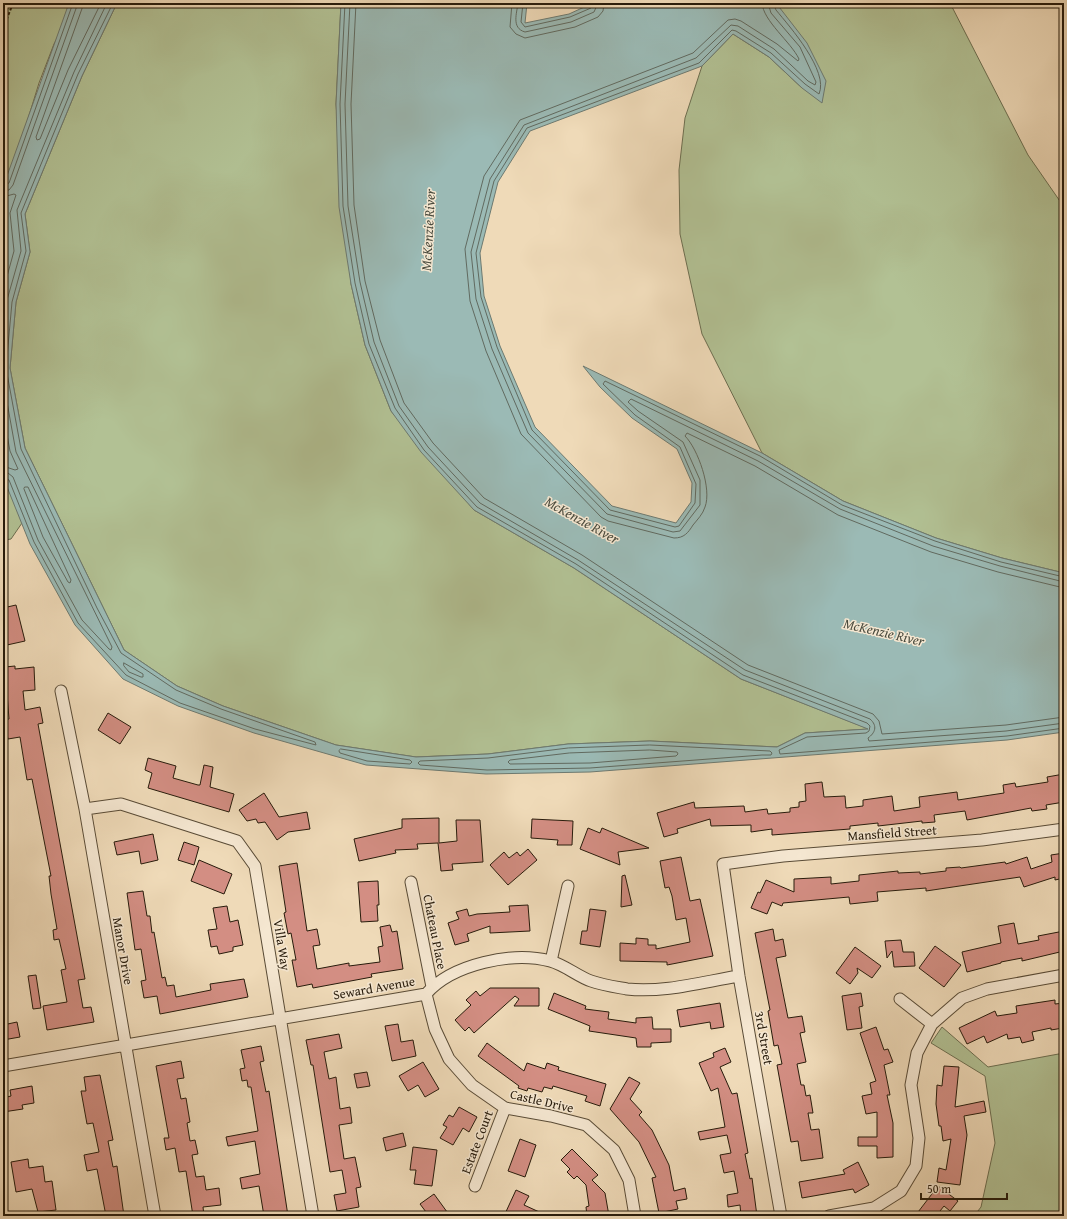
<svg xmlns="http://www.w3.org/2000/svg" width="1067" height="1219" font-family="'Gentium Book Plus',serif">
	<rect width="100%" height="100%" fill="#efdab8"/>
	<filter id="stains"><feTurbulence type="fractalNoise" baseFrequency=".005" numOctaves="4"/><feColorMatrix values="0 0 0 0 .2 0 0 0 0 .09 0 0 0 0 .02 0 0 0 .5 -.17"/></filter>
	<radialGradient id="worn" r=".72"><stop offset=".6" stop-color="#630" stop-opacity="0"/><stop offset="1" stop-color="#630" stop-opacity=".3"/></radialGradient>
	<path fill="#b2c194" stroke="#6c6e50" d="M3,3H76L54,44L39,83L3,200Z
		M117,3H341L336,104L351,284L365,345L391,411L474,510L574,568L741,679L869,729L805,733L777,747L650,741L568,744L488,754L416,757L336,745L223,706L177,686L124,650L25,448L10,368L16,302L30,252L25,214L82,76Z
		M776,3H950L1028,155L1064,207V573L1002,558L936,538L843,501L762,453L702,334L680,234L679,170L685,118L702,66L733,34L769,57L802,88L779,7Z
		M3,469L22,523L11,539L5,540L3,537Z
		M942,1027L988,1067L1064,1053V1216H974L981,1207L995,1143L985,1076L931,1043Z"/>
	<path fill="#9bbab5" stroke="#6d7a71" d="M69,3H117L82,76L25,214L30,252L16,302L10,368L25,448L124,650L177,686L223,706L336,745L416,757L488,754L568,744L650,741L777,747L805,733L868,729L741,679L574,568L474,510L421,452L391,411L365,345L351,284L339,207L336,104L341,3H527L525,23L569,14L593,3H776L807,43L826,81L822,103L802,88L769,57L733,34L702,66L530,131L498,182L480,253L484,296L500,346L535,427L612,506L676,523L691,502L692,483L677,449L632,418L600,387L583,366L762,453L843,501L936,538L1002,558L1064,573V732L1007,740L590,772L486,774L366,765L254,733L178,706L123,679L75,625L30,544L3,477V187Z"/>
	<g fill="none" stroke-linecap="round" stroke-linejoin="round">
		<path stroke="#616a60" stroke-width="1" d="M84,3L36,137L37,140L40,139L68,70L101,3
			M345,3L340,104L343,206L355,283L369,344L395,408L424,450L477,507L576,564L743,675L867,723L870,726L869,731L866,733L807,737L779,750L780,754L1007,736L1064,728
			M350,3L345,104L348,206L360,282L374,342L399,406L428,447L480,503L578,560L745,670L870,719C878,726 875,733 868,738L869,741L1006,731L1064,723
			M356,3L351,104L354,205L365,281L380,340L404,403L433,443L484,498L582,555L748,665L873,714L879,721L882,734L1006,725L1064,717
			M512,3L510,27L516,34L525,38L575,27L598,17L603,11L604,3
			M518,3C517,13 511,28 525,32L571,22L594,12L598,3
			M523,3L521,22L525,27L570,17L591,8L593,3
			M762,3C763,21 791,42 799,59L798,61L777,44L741,21L735,19L728,20L693,53L520,120L484,176L465,249L470,301L486,351L521,434L601,517L608,521L674,538C684,538 688,533 693,525C697,520 703,514 705,507C712,489 698,449 685,436L687,433L755,466L838,515L931,552L998,572L1064,588
			M768,3L771,13L800,47L816,82L815,85L808,81L774,49L738,26L731,25L696,58L524,125L490,179L471,252L476,299L492,349L528,433L607,514L673,532L680,531L700,505V480L683,442L638,411L628,402L631,399L758,461L840,509L933,546L1000,566L1064,582
			M773,3L776,10C790,27 829,71 819,94L805,84L771,53L736,31L732,30L699,63L527,128L494,181L476,253L481,297L497,347L532,430L610,510L675,527L679,526L695,503L696,484L680,447L635,415L603,384L605,381L760,456L842,505L935,541L1001,562L1064,577
			M3,186L9,183L73,3
			M3,191L9,190L13,185L78,3
			M3,197L14,194L16,195L10,213L14,251L3,291
			M3,344L7,300L21,251L17,210L74,72L107,3
			M3,380L16,452L112,647L111,650L109,649L82,620L38,540L13,477L8,473L3,472
			M3,413L10,451L18,469L15,470L3,466
			M3,477L9,480L34,542L78,623L126,675L180,703L255,729L316,745L315,742L221,709L176,690L121,653L97,608L21,449L6,368L12,302L26,251L21,213L78,74L113,3
			M25,487H28L71,580L70,583L68,582L43,537L24,489Z
			M124,663L143,674V677H141L129,672L124,666Z
			M650,745L770,751L772,753L771,755H762L590,768L487,770L420,765L418,763L420,761L488,758L568,748Z
			M341,749L410,760L412,762L410,764L367,761L340,753L339,751Z
			M650,750L677,752L678,754L676,756L590,763L510,764L508,762L510,760L569,753Z"/>
	</g>
	<path fill="#d38e83" stroke="#271b0b" d="M16,605L25,641L7,645L3,627V608Z
		M15,666V669L34,667L35,690L23,691L25,710L40,707L43,723L38,724L85,979L78,980L83,1008L91,1007L94,1022L47,1030L43,1006L67,1002L61,970L66,969L59,939L54,940L53,930L57,929L51,894L49,876H51L32,779L27,780L20,737L8,739L4,720L9,719L5,667Z
		M108,713L131,727L120,744L98,730Z
		M148,758L176,766L173,778L198,785H200L204,765L213,767L210,787L234,794L229,812L148,788L152,773L145,770Z
		M1064,774V802L1046,805L1047,809L1032,811L1031,808L967,820L965,811L934,815L935,822L922,823V821L878,826V823L850,826V829L772,835V829L751,832V825L711,826L710,819L677,829L678,833L664,837L657,813L694,802L695,808L744,806L745,812L767,809L768,814L790,812V808L799,807V802L806,801L805,784L822,782L824,797L845,796L846,808L863,806V800L892,796L894,811L920,807L919,797L957,792L958,800L1004,793L1003,785L1015,783L1016,787L1048,782L1047,777Z
		M264,793L279,817L307,812L310,829L288,832L277,840L265,822L258,823L256,819L247,821L239,810Z
		M439,818V843L457,841L456,820H480L483,862L452,864L453,870L441,871L438,843L417,844L418,849L395,850L396,853L359,861L354,839L402,828V819Z
		M532,819L573,821L572,845H557L558,840L531,838Z
		M588,828L600,833L602,828L649,848L618,852L620,865L580,849Z
		M153,834L158,860L141,864L139,851L117,855L114,842Z
		M184,842L199,847L194,865L178,860Z
		M528,849L537,860L508,885L490,865L504,852L509,858L517,852L520,856Z
		M1064,853V878L1055,880V877L1024,887L1020,877L926,891V888L877,892L878,901L850,904L849,897L783,903L782,906L772,902L767,914L751,908L758,892L760,893L766,880L794,892V879L831,877V884L859,881V875L898,871V873L920,872V874L946,871V868L960,867L961,868L1005,862L1006,864L1027,857L1031,869L1052,862L1051,855Z
		M681,857L690,901L700,899L713,956L667,965V962L620,961V943L636,944V938L648,939V945H656V949L690,942L686,918L676,920L672,896L669,887L665,888L660,861Z
		M199,860L232,874L224,894L191,881Z
		M297,863L307,931L317,929L320,945L313,946L317,969L349,963V966L380,962L378,947L383,946L380,927L390,925L392,932L397,931L403,969L371,974L372,977L313,988L312,984L297,987L292,960H296L291,933L288,934L284,913L286,912L279,866Z
		M625,875L632,905L621,907L622,876Z
		M378,881L379,905H377L378,921L361,922L358,882Z
		M143,891L147,916H150L152,933L154,932L162,978L165,977L167,986L174,985L176,997L211,990L210,984L244,979L248,997L160,1014L157,996L144,998L141,981L146,980L141,949L135,950L127,893Z
		M528,905L530,931L490,933V926L467,934L469,941L455,945L448,923L459,919L456,912L467,909L469,916L477,914L510,912L509,906Z
		M227,906L230,922L238,920L243,945L233,947V951L219,954L217,946L211,947L208,930L217,929L213,908Z
		M590,909L606,911L600,947L580,944L582,931H587Z
		M1014,923L1018,944L1039,940L1038,936L1064,931V951L1022,961V958L1001,962V963L967,972L962,952L1001,943L998,926Z
		M773,929L775,941L783,939L786,956L776,958L788,1018L802,1016L805,1032L800,1033L806,1062L797,1064L801,1085H804L806,1096L810,1095L813,1113H808L811,1130L819,1129L823,1158L801,1161L798,1141L791,1142L777,1065L782,1064L778,1045L774,1046L768,1011L770,1010L755,933Z
		M901,940L903,952H914L915,966L894,967L892,951L887,958L885,941Z
		M935,946L961,965L944,987L919,968Z
		M855,947L881,966L872,978L857,968L858,973L850,984L836,973Z
		M36,975L41,1008L33,1009L28,976Z
		M490,988H539V1006H514L519,999L515,996L474,1033L469,1027L465,1031L455,1020L471,1005L466,1000L476,991L480,996Z
		M554,993L586,1006L585,1009L609,1012L608,1019L636,1023V1018L652,1017L653,1029H671V1042L651,1043V1047H637L636,1038L589,1031L590,1026L548,1009Z
		M861,993L863,1006L859,1007L862,1028L847,1030L842,996Z
		M1055,1000V1004L1064,1003V1021L1062,1022L1063,1028L1051,1030V1028L1032,1032L1034,1040L1022,1043L1020,1037L1008,1039L1007,1034L987,1043L984,1036L967,1044L959,1028L995,1011L997,1016L1017,1013L1016,1006Z
		M720,1003L724,1027L711,1029L710,1022L680,1027L677,1010Z
		M17,1022L20,1037L3,1040V1025Z
		M398,1024L401,1042L413,1040L416,1056L392,1061L385,1026Z
		M876,1027L884,1050L888,1049L893,1062L884,1065L890,1095H887L893,1123V1157L877,1158V1146H858V1137H877V1112L866,1114L862,1096L872,1094L870,1083L876,1081L860,1033Z
		M339,1034L342,1048L324,1052L329,1079L336,1077L340,1109L350,1107L352,1123L339,1125L344,1159L355,1157L361,1187L356,1188L359,1207L337,1211L334,1195L346,1193L342,1170L330,1172L313,1065H311L306,1040Z
		M487,1043L524,1071L527,1063L545,1069L547,1063L559,1067L558,1070L606,1084L600,1106L585,1101L587,1096L553,1086L552,1089L544,1087L542,1092L528,1088L527,1091L518,1088L519,1086L478,1056Z
		M261,1046L264,1061L260,1062L266,1092L269,1091L288,1216H264L259,1186L242,1189L240,1178L260,1174L255,1141L228,1146L226,1137L258,1131L251,1087H248L247,1080L242,1081L240,1069L245,1068L241,1050Z
		M725,1048L731,1062L720,1067L732,1094L737,1093L748,1153L745,1154L750,1179L752,1178L757,1216H741L740,1205L728,1207L727,1195L738,1193L734,1171L724,1173L720,1155L731,1153L727,1135L700,1140L698,1132L725,1127L718,1088L711,1091L699,1063L714,1057L713,1053Z
		M181,1061L184,1078L177,1079L181,1099L186,1098L190,1122L187,1123L190,1141L195,1140L198,1154L192,1155L196,1177L204,1176L206,1190L219,1188L221,1205L203,1207L204,1216H193L186,1171L179,1172L175,1148L166,1150L164,1138H169L156,1066Z
		M423,1062L439,1089L425,1097L418,1085L408,1091L399,1076Z
		M944,1066L959,1067L955,1107L984,1101L986,1112L964,1116L967,1135L960,1185L937,1182L939,1168L946,1170L951,1139L943,1141L941,1126H939L936,1104L937,1085L942,1086Z
		M367,1072L370,1086L357,1088L354,1074Z
		M100,1075L113,1140L108,1141L113,1167L117,1166L124,1216H106L97,1169L87,1171L84,1155L99,1152L93,1123L87,1124L81,1091H86L84,1077Z
		M629,1077L640,1083L630,1099L642,1112L639,1115L652,1130L669,1165L674,1191L685,1188L687,1199L676,1201L678,1209L659,1213L652,1178L656,1177L639,1142L610,1109Z
		M32,1086L34,1103L22,1105L23,1109L3,1112V1098L11,1096L10,1090Z
		M459,1107L477,1117L469,1132L463,1128L453,1145L440,1138L447,1127L443,1125L449,1115L453,1117Z
		M403,1133L406,1146L386,1151L383,1138Z
		M520,1139L536,1145L525,1177L508,1171Z
		M413,1147L437,1150L432,1186L414,1184L416,1170H410Z
		M572,1149L598,1175L592,1180L605,1193L609,1216H587L586,1207L589,1206L586,1185L577,1176L574,1179L567,1172L570,1169L561,1160Z
		M28,1159L29,1168L43,1166L45,1182L52,1181L56,1210L38,1212L32,1189L16,1192L11,1162Z
		M858,1162L869,1185L855,1193L853,1189L802,1198L799,1182L845,1174L843,1170Z
		M938,1186L958,1201L950,1211L944,1206L936,1216H915Z
		M516,1190L529,1196L524,1205L548,1216H504Z
		M434,1194L450,1216H429L420,1204Z"/>
	<g fill="none" stroke-linecap="round" stroke-linejoin="round">
		<g stroke="#594b36" stroke-width="8">
			<path id="lane" d="M874,1208L876,1216"/>
		</g>
		<g stroke="#594b36" stroke-width="13">
			<path id="street" d="M61,691L85,809L155,1216
				M85,809L121,804L237,841L255,866L313,1216
				M411,882L432,987
				M551,961L568,886
				M426,994L435,1029L449,1059L472,1085L505,1108L551,1116L586,1125L614,1150L629,1180L635,1216
				M900,999L932,1024
				M3,1066L426,994C452,964 513,951 550,961C565,965 577,976 591,981C602,985 616,987 627,989C664,993 702,982 739,976
				M475,1186L505,1108
				M781,1216L739,976L723,864L783,856L982,840L1064,829
				M829,1216L874,1208L901,1191L916,1166L919,1138L911,1085L917,1053L932,1024L962,998L987,989L1064,975"/>
		</g>
		<path stroke="#271b0b" stroke-width="2" stroke-dasharray="3 2" stroke-linecap="butt" d="M3,29L13,3"/>
		<use href="#lane" stroke="#f5e7d1" stroke-width="5.5"/>
		<use href="#street" stroke="#f5e7d1" stroke-width="11"/>
	</g>
	<g text-anchor="middle" dominant-baseline="central" stroke-width="3" stroke-linejoin="round" paint-order="stroke">
		<g font-size="13" fill="#271b0b" stroke="#f5e7d1">
			<text transform="translate(892 833) rotate(-4)">Mansfield Street</text>
			<text transform="translate(435 932) rotate(79)">Chateau Place</text>
			<text transform="translate(282 945) rotate(81)">Villa Way</text>
			<text transform="translate(123 951) rotate(80)">Manor Drive</text>
			<text transform="translate(374 988) rotate(-10)">Seward Avenue</text>
			<text transform="translate(764 1038) rotate(80)">3rd Street</text>
			<text transform="translate(542 1101) rotate(13)">Castle Drive</text>
			<text transform="translate(477 1142) rotate(-69)">Estate Court</text>
		</g>
		<g font-size="14" font-style="italic" fill="#4a4b3e" stroke="#f5e7d1">
			<text transform="translate(428 230) rotate(-87)">McKenzie River</text>
			<text transform="translate(582 520) rotate(29)">McKenzie River</text>
			<text transform="translate(884 632) rotate(13)">McKenzie River</text>
		</g>
	</g>
	<rect width="1067" height="1219" fill="none" stroke="#efdab8" stroke-width="16"/>
	<rect x="4" y="4" width="1059" height="1211" fill="none" stroke="#271b0b" stroke-width="2"/>
	<rect x="8" y="8" width="1051" height="1203" fill="none" stroke="#271b0b"/>
	<path d="M921 1193v6h86v-6" fill="none" stroke="#271b0b" stroke-width="2"/>
	<text x="927" y="1193" font-size="12" fill="#271b0b" stroke="#f5e7d1" stroke-width="3" paint-order="stroke">50 m</text>
	<rect width="100%" height="100%" filter="url(#stains)"/>
	<rect width="100%" height="100%" fill="url(#worn)"/>
</svg>
